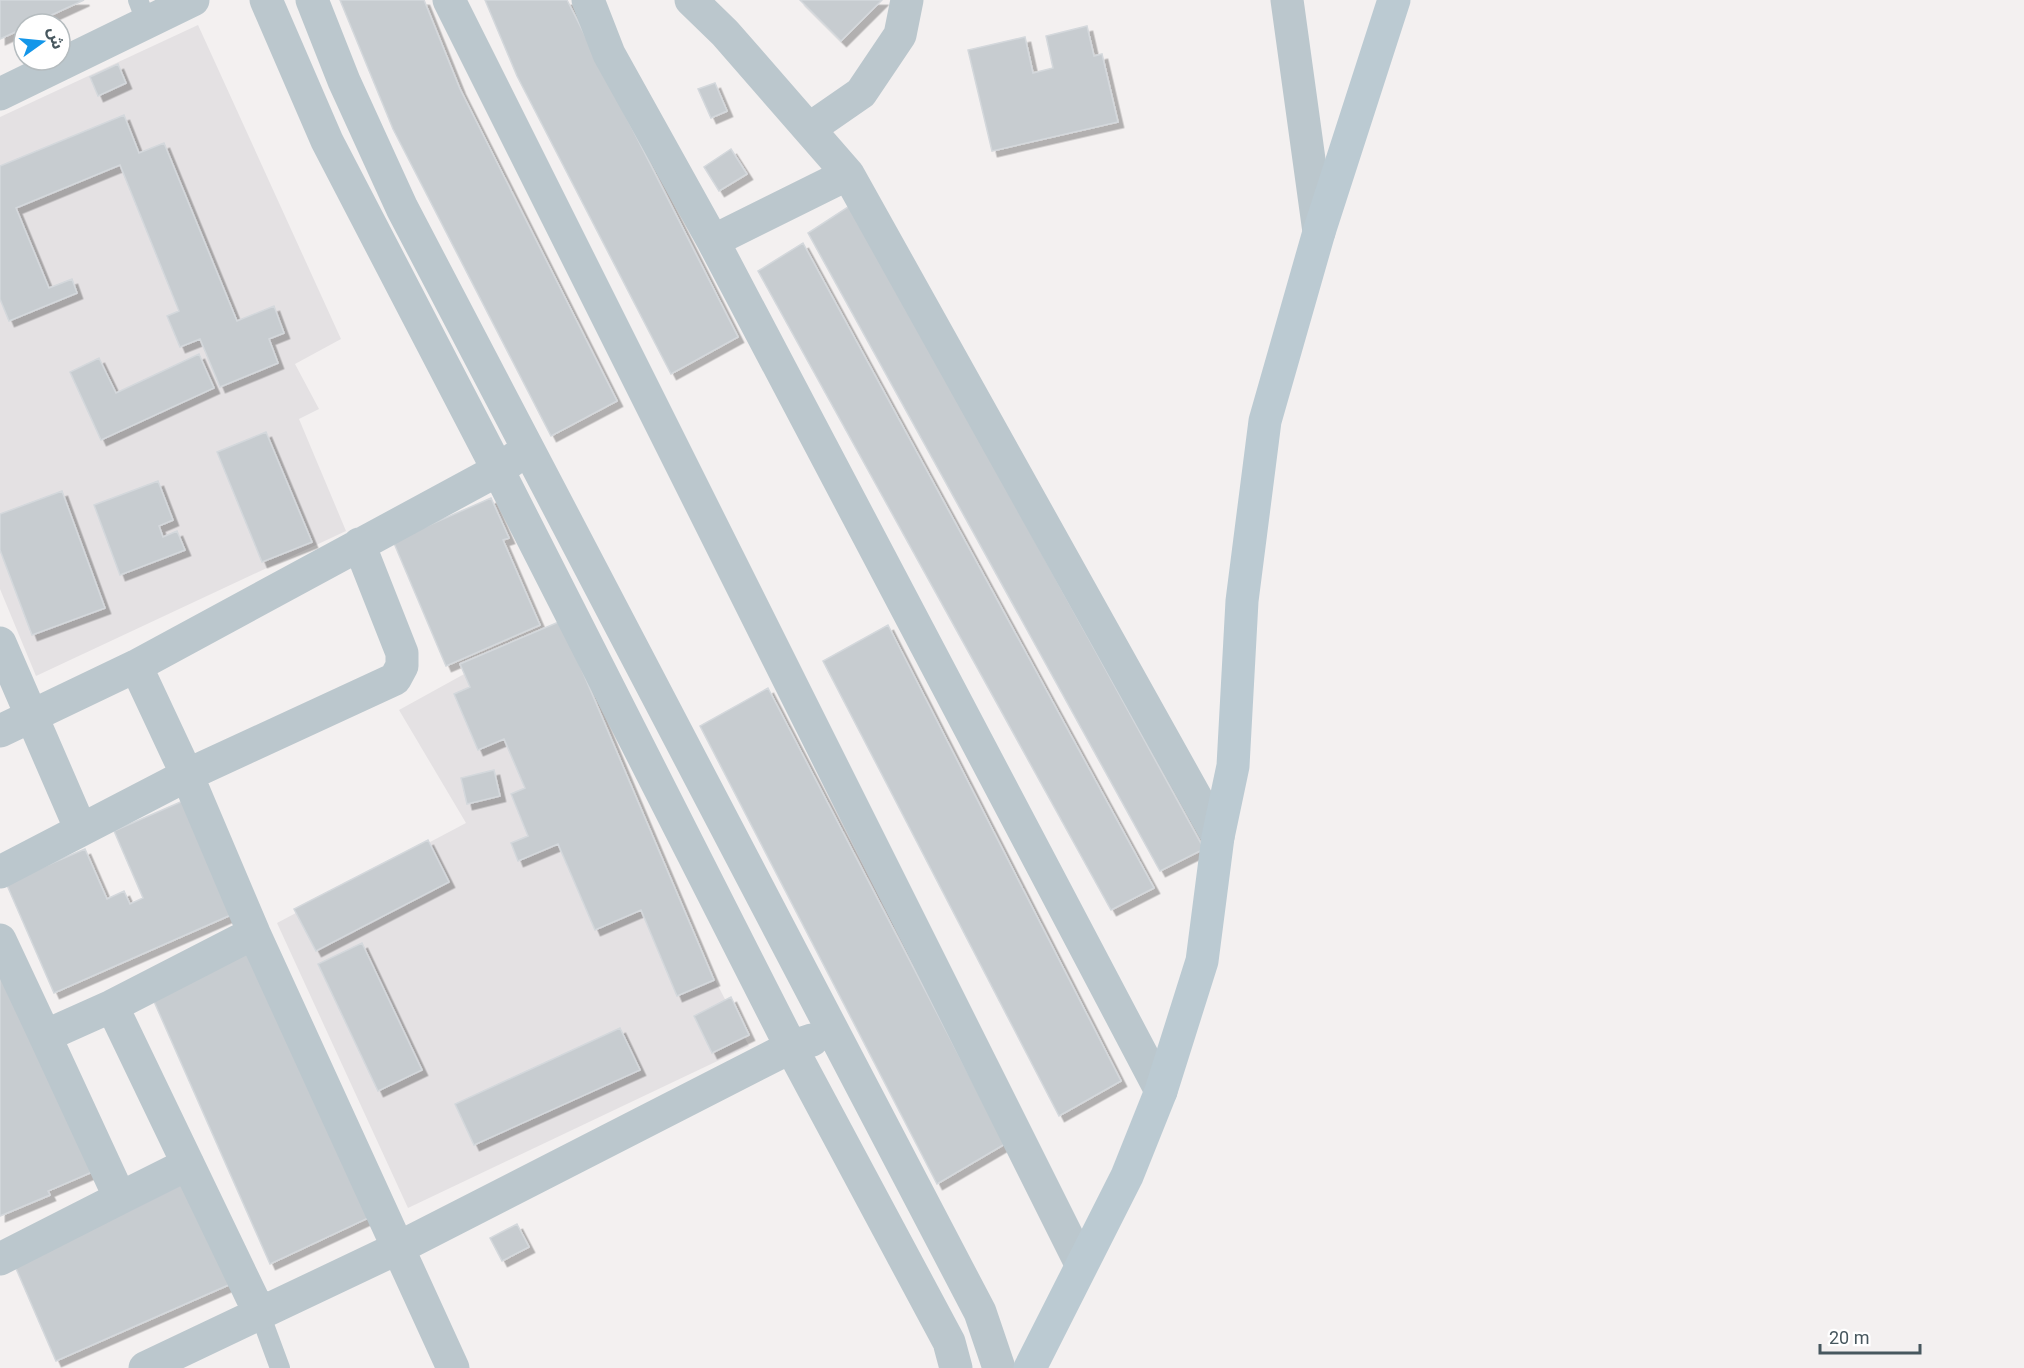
<svg xmlns="http://www.w3.org/2000/svg" width="2024" height="1368" font-family="Roboto,'Noto Sans Arabic',sans-serif">
	<defs>
		<filter id="shadow"><feDropShadow dx="5.5" dy="5.5" stdDeviation="0" flood-color="#0004"/></filter>
	</defs>
	<rect width="100%" height="100%" fill="#f3f0f0"/>
	<path fill="#e4e1e3" d="M198,25L341,339L295,364L319,409L299,419L346,531L36,676L0,589V117Z
		M535,635L541,641L749,1046L408,1208L277,923L466,823L399,710Z"/>
	<path fill="#c7ccd0" stroke="#d4d8dc" stroke-width="1.5" filter="url(#shadow)" d="M0,0H84L32,24H24V28L0,39Z
		M340,0H424L460,89L617,401L551,436L393,129Z
		M485,0H567L738,337L671,374L517,76Z
		M800,0H882L841,41Z
		M1087,26L1094,56L1102,54L1118,122L992,151L968,50L1025,37L1033,73L1053,68L1046,36Z
		M118,64L126,83L98,96L90,77Z
		M715,83L727,111L711,118L698,89Z
		M124,115L139,153L164,143L237,321L274,306L284,333L269,339L278,363L220,387L200,339L180,347L167,316L179,311L120,165L16,208L49,288L72,279L77,293L9,321L0,299V166Z
		M731,149L747,174L719,191L704,167Z
		M851,205L1204,849L1160,871L808,233Z
		M803,243L1154,888L1111,910L758,271Z
		M199,354L214,388L101,440L70,372L99,358L116,393Z
		M266,432L312,542L262,562L217,452Z
		M158,481L173,520L159,526L163,537L177,531L185,550L120,575L94,505Z
		M62,491L105,608L32,635L0,550V514Z
		M491,498L509,538L503,540L540,625L446,666L393,541Z
		M561,621L714,980L677,996L641,910L595,930L558,844L518,861L511,843L528,836L511,794L525,788L504,739L478,750L454,694L470,687L460,664Z
		M888,625L1121,1081L1059,1116L823,661Z
		M768,688L1005,1144L937,1184L700,726Z
		M494,770L500,796L467,804L461,778Z
		M192,797L242,910L54,993L6,883L85,849L107,899L124,891L130,904L143,898L114,831Z
		M428,840L449,882L316,951L294,909Z
		M0,934L99,1169L48,1191L50,1195L0,1216Z
		M259,939L381,1212L270,1264L148,988Z
		M362,943L422,1070L378,1091L318,964Z
		M731,997L749,1035L712,1053L694,1016Z
		M620,1028L640,1070L474,1145L455,1104Z
		M194,1169L242,1279L56,1361L8,1250Z
		M517,1224L529,1247L502,1261L490,1238Z"/>
	<g fill="none" stroke-linecap="round" stroke-linejoin="round">
		<path stroke="#bbc7cd" stroke-width="20" d="M138,0L147,23
			M260,1314L280,1368"/>
		<path stroke="#bbc7cd" stroke-width="33" d="M266,0L327,141L498,470L791,1047L949,1342L956,1368
			M312,0L344,81L402,208L980,1312L999,1368
			M449,0L1081,1264
			M588,0L609,54L713,241L1161,1091
			M691,0L725,33L848,174
			M1287,0L1319,232
			M0,94L193,0
			M809,129L861,93L900,35L907,0
			M713,241L848,174L1218,837
			M0,643L81,830
			M136,666L187,775L254,933L453,1368
			M0,731L136,666L498,470L515,458
			M0,872L187,775L395,679L402,666V653L359,544
			M254,933L112,1006L260,1314
			M0,940L45,1036
			M120,1198L188,1164
			M0,1259L120,1198L45,1036L112,1006
			M145,1368L398,1248L791,1047L812,1040"/>
		<path stroke="#bbcad2" stroke-width="33" d="M1030,1368L1127,1176L1161,1091L1202,961L1218,837L1233,766L1242,601L1265,421L1319,232L1394,0"/>
	</g>
	<g transform="translate(42 42) rotate(75)"><circle r="28" fill="#ffffff" stroke="#b5bcbf" stroke-width="1.5"/>
	<path d="M0-4.5L10 22L0 15L-10 22Z" fill="#1396e9"/>
	<text y="-9" font-size="16" font-weight="bold" text-anchor="middle" fill="#47575e">ش</text>
	</g>
	<path d="M1820 1344v9h100v-9" fill="none" stroke="#47575e" stroke-width="3"/>
	<text x="1829" y="1344" font-size="18" fill="#47575e" stroke="#ffffff" stroke-width="4.5" paint-order="stroke">20 m</text>
</svg>
